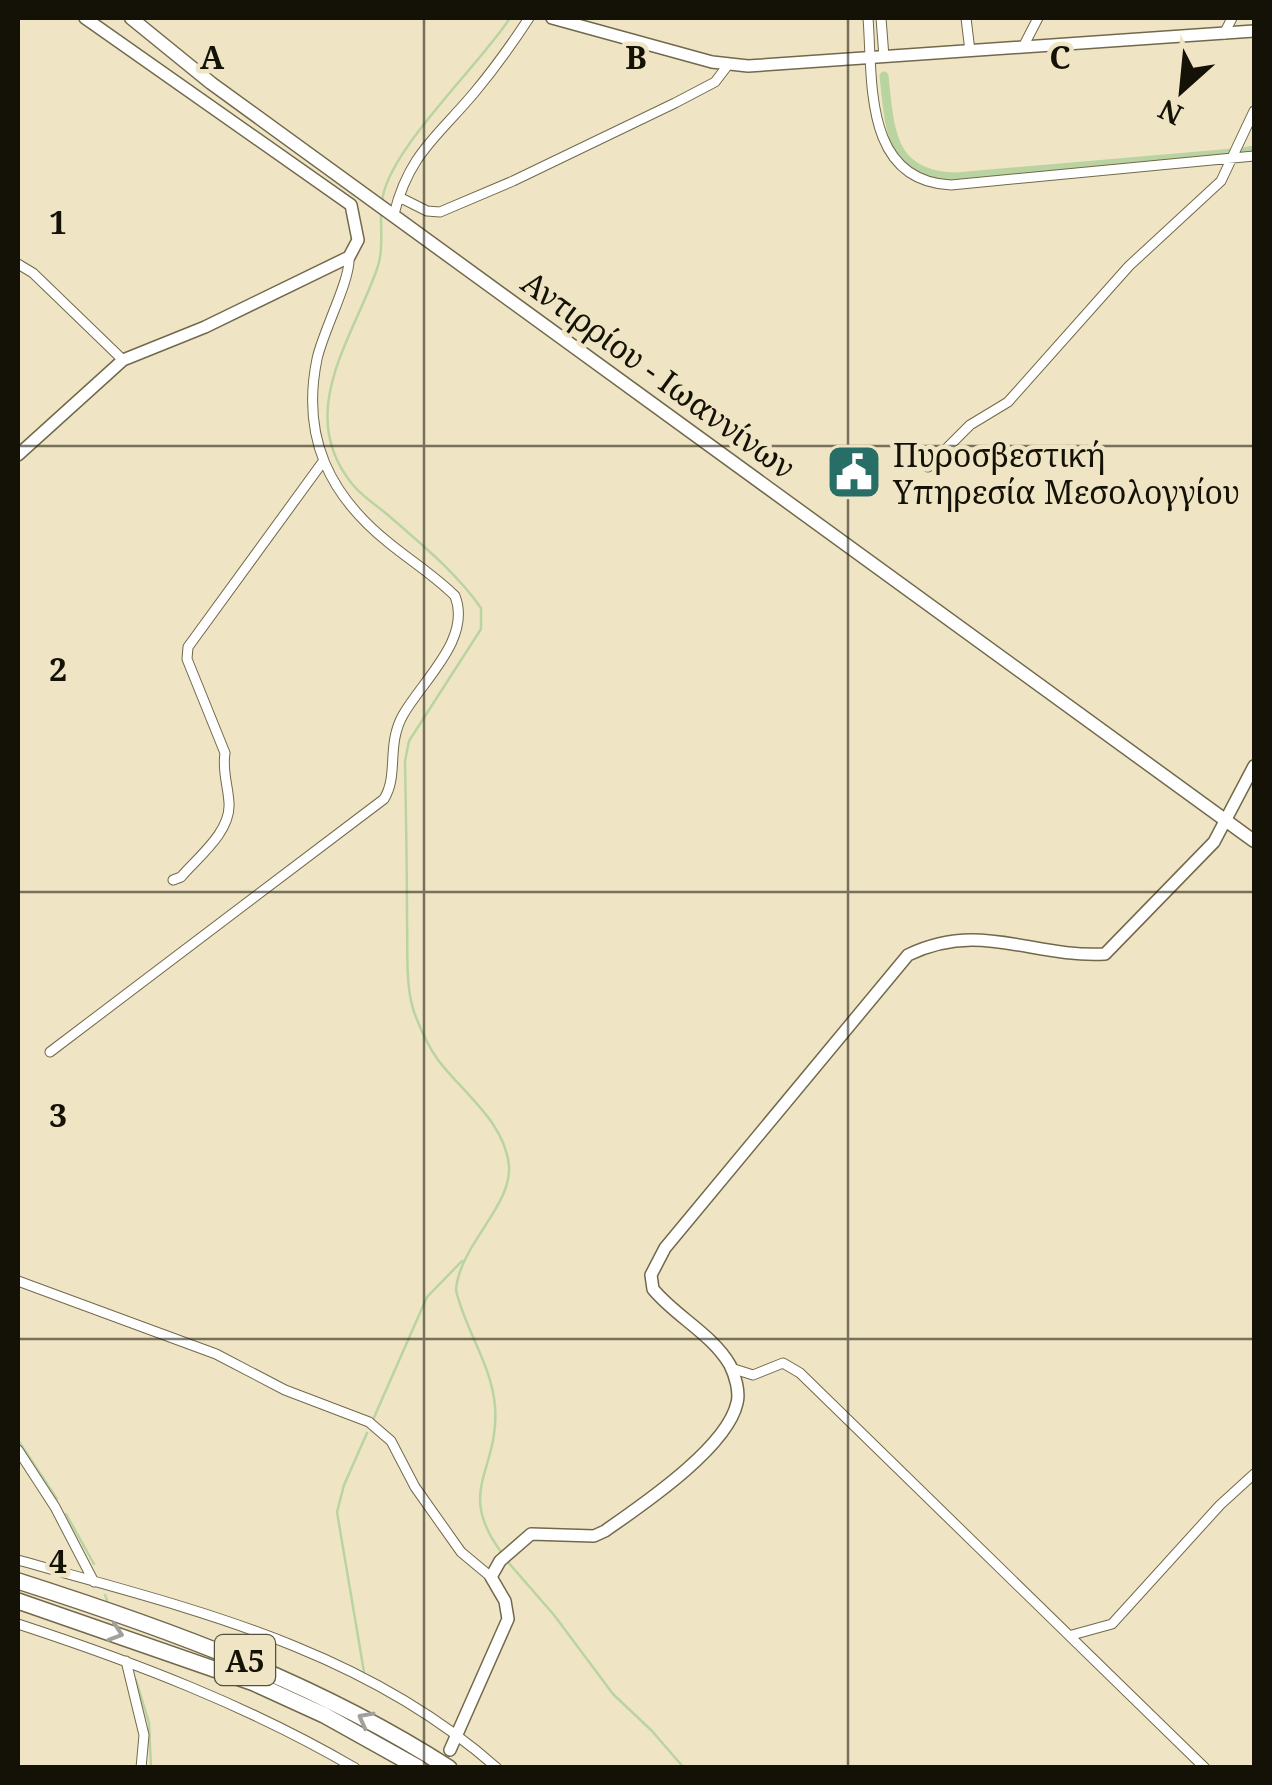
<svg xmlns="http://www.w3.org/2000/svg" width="1272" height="1785" font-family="'Noto Serif',serif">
	<rect width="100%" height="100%" fill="#efe5c4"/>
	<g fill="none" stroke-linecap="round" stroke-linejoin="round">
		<path stroke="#bad4a1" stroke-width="2.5" d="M382,203C384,154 480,65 510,18
			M381,216C381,233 383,253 377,269C352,340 294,414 353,485C363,497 376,505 388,515C421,544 456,572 481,608V629L409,741L405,761C406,815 407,868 407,921C408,951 405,984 414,1012C420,1028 428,1046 438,1060C463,1093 505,1122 509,1166C512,1206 459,1246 456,1290C465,1330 491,1363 495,1406C500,1471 455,1489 501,1552
			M372,1422L427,1297L462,1261
			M18,1440L57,1499
			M66,1514L94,1564
			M508,1562L554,1615L613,1694L652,1731L684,1768
			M105,1595L107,1600
			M364,1672L337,1512L344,1485L367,1433
			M136,1680L149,1723L151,1768"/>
		<path stroke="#bad4a1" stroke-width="9" d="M884,76C890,129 889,176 956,177L1233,153
			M1243,152L1254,150"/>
		<g stroke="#72694c" stroke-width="11">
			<path id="street" d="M868,18C873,81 863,181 951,185L1254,156
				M881,18L884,57
				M966,18L970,51
				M1224,34L1232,18
				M1023,47L1038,18
				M399,197L427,211L440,212L513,181L675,103L715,82L728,65
				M394,214C409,154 437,137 474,93C494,69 512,44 529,18
				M18,264L33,273L123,360
				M928,467L970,425L1008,402L1129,266L1221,181L1254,111
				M173,880L181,877C198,857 231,832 229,803C228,785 222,771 225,753L187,659L188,647L322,463
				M50,1052L384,799C399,775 386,745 403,715C422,681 472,639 455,596C435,576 411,561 389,543C329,495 301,437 317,359C323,331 351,279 349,257
				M18,1281L216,1354L285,1390L369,1422L391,1441L415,1487L461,1552L491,1577
				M731,1368L753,1375L783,1363L800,1373L1205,1768
				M18,1450L55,1507L94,1582
				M18,1560C188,1608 361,1647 497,1768
				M18,1624C134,1662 249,1706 355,1768
				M1072,1635L1112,1624L1220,1505L1254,1474
				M126,1661L144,1735L141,1768"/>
		</g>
		<g stroke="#72694c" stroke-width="14">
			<path id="secondary" d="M552,18L712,62L748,66L1254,31
				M18,455L123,360L205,327L349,257L358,240L351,205L85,18
				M450,1750L508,1619L505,1601L491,1577L500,1561L531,1534L594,1536L605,1531C642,1505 727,1448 737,1403C740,1392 735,1375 730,1365C712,1334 675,1316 653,1289L651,1275L665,1248L908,955C981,920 1032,958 1105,954L1214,842L1254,766"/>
		</g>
		<g stroke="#72694c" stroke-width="15">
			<path id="primary" d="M131,18L211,83L1254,841"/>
		</g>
		<g stroke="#72694c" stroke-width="18">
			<path id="highway" d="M18,1581C168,1629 315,1682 449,1768
				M18,1601L254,1683L324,1715L419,1768"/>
		</g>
		<use href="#street" stroke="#fff" stroke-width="9"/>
		<use href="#secondary" stroke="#fff" stroke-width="11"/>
		<use href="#primary" stroke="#fff" stroke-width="12"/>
		<use href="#highway" stroke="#fff" stroke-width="15"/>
	</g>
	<defs><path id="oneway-chevron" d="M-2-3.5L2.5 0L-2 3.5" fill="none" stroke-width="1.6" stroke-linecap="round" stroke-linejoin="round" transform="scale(2.5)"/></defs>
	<g stroke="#a1a09b">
		<use href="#oneway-chevron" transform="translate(116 1633) rotate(18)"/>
		<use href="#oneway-chevron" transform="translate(365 1719) rotate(-152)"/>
	</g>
	<path fill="none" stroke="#141106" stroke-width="2.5" stroke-opacity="0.55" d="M424,18V1768M848,18V1768M18,446H1254M18,892H1254M18,1339H1254"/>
	<defs>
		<g id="civic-square" transform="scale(2.875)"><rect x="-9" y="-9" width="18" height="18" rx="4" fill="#266e66" stroke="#efe5c4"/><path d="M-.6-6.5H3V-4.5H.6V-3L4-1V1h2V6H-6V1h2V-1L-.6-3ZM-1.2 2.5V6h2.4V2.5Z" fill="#fff"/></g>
	</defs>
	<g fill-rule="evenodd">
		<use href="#civic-square" x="854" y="472"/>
	</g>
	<g text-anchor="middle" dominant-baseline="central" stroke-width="9" stroke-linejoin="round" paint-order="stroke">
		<rect fill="#efe5c4" stroke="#56513f" stroke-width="2.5" x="215" y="1635" width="60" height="50" rx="8"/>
		<g font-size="30" font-weight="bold" fill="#141106">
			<text x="245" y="1660">Α5</text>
		</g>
		<g font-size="32" fill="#141106" stroke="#efe5c4">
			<text transform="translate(659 374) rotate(36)">Αντιρρίου - Ιωαννίνων</text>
		</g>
		<g font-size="32" fill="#141106" stroke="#efe5c4" text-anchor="start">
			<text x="893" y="454">Πυροσβεστική<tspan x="893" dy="37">Υπηρεσία Μεσολογγίου</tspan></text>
		</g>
	</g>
	<g font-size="32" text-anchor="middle" font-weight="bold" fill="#141106" stroke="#efe5c4" stroke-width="9" stroke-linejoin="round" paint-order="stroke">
		<text x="212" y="69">A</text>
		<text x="636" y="69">B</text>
		<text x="1060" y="69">C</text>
		<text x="58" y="234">1</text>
		<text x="58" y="681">2</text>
		<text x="58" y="1127">3</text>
		<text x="58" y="1573">4</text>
	</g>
	<rect width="1272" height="1785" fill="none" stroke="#141106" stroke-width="40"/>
	<g transform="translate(1182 90) rotate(207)" stroke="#efe5c4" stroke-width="8" paint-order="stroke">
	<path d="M0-8L18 38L0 25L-18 38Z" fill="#141106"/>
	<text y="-15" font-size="28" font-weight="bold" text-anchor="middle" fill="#141106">N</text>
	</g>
</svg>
